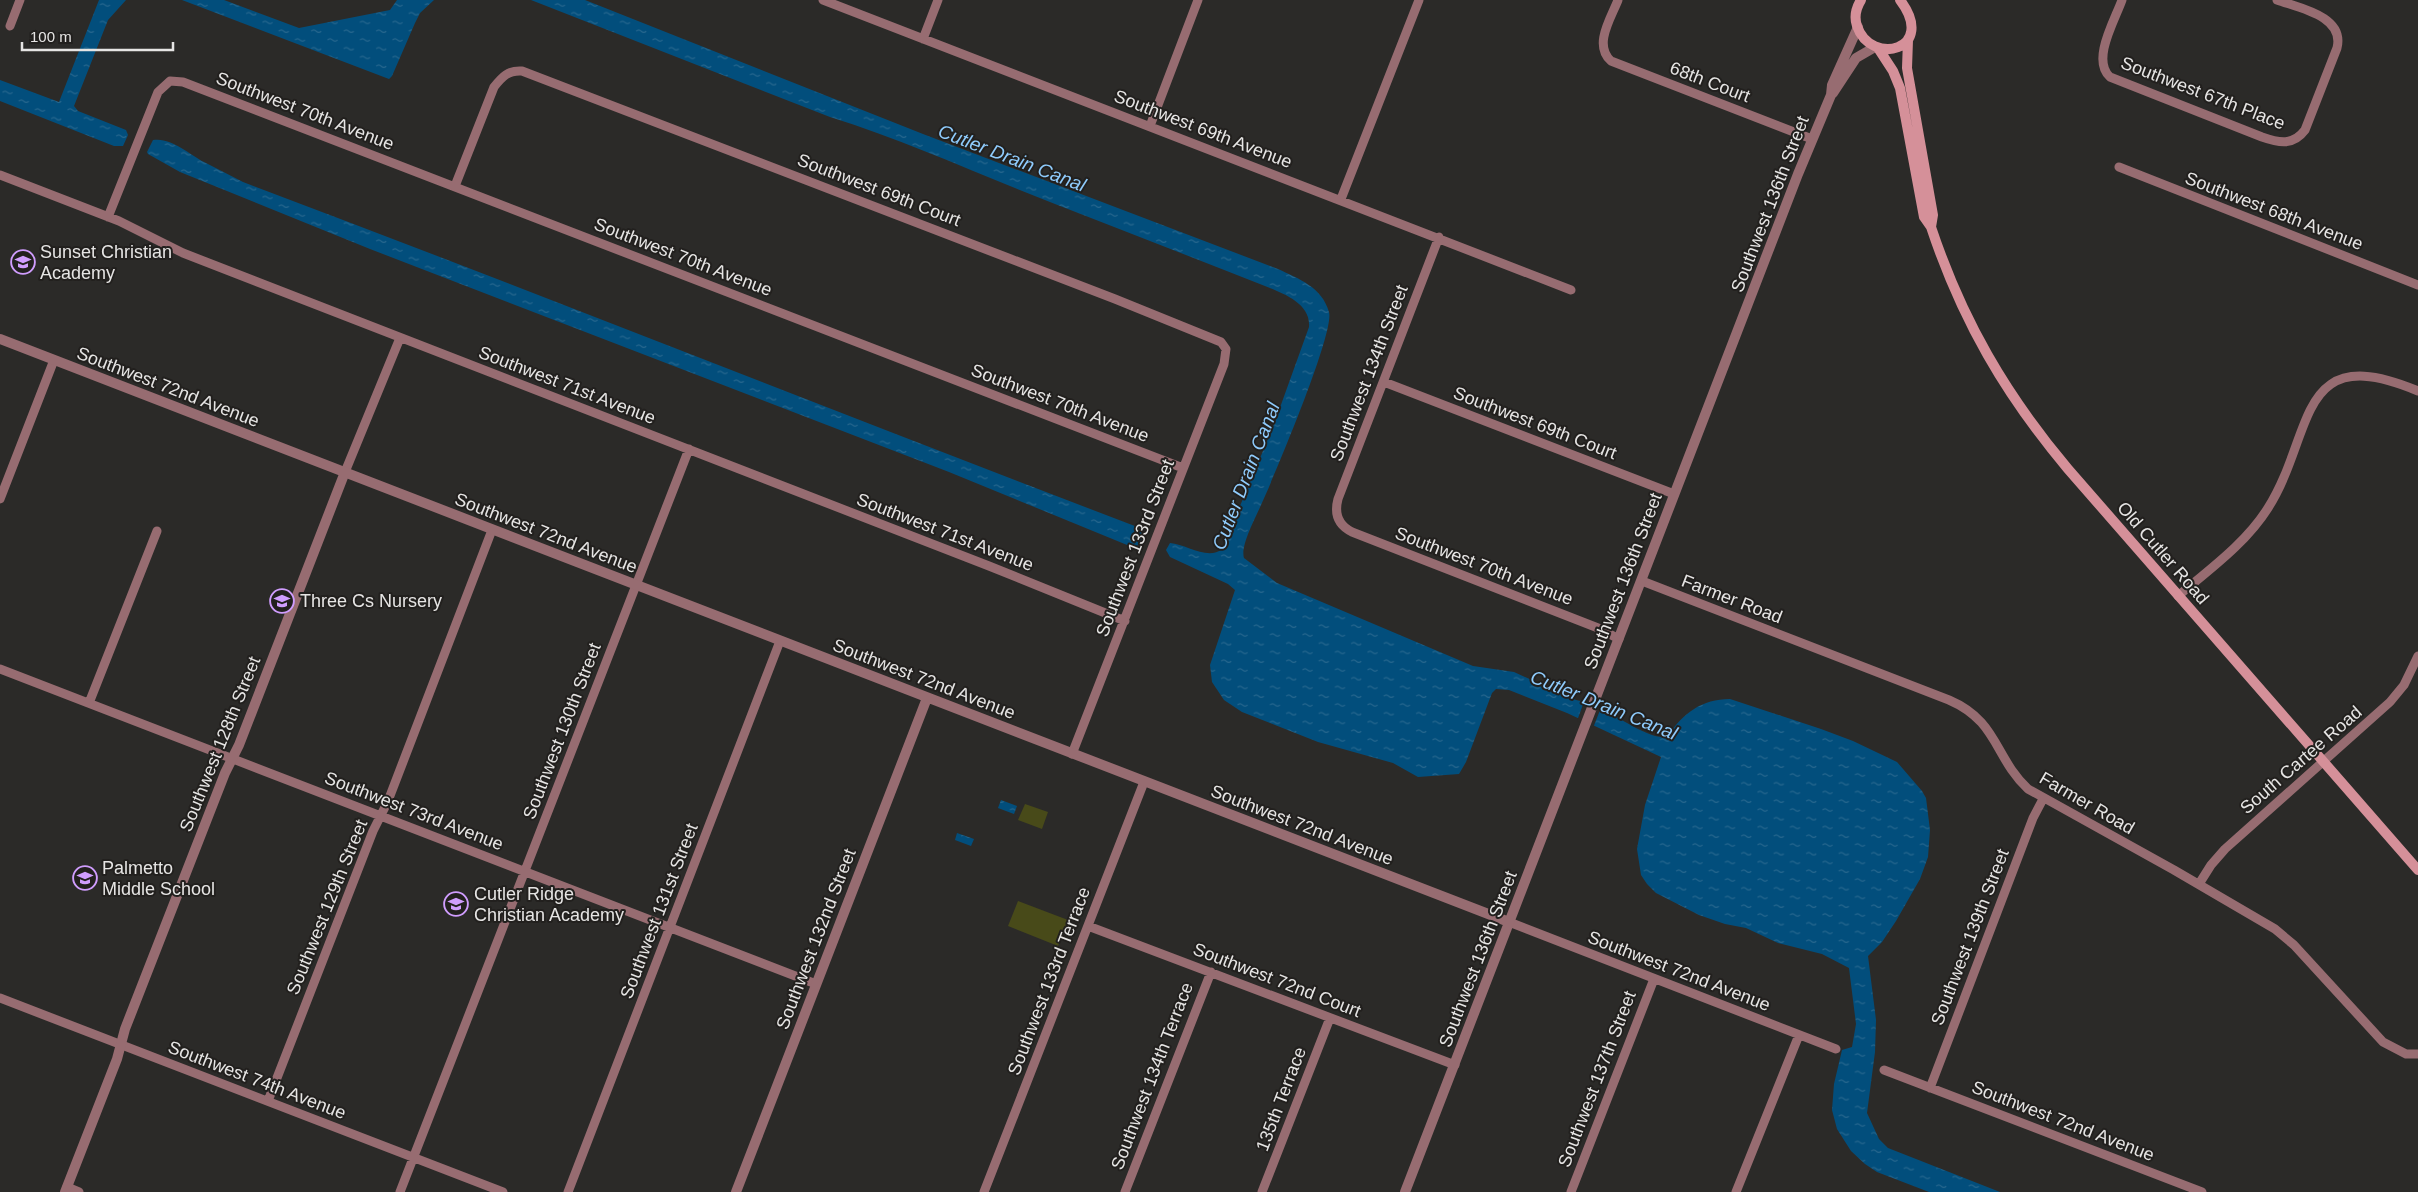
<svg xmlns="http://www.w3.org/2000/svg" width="2418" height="1192" font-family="Arial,sans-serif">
	<defs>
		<pattern id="water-ripples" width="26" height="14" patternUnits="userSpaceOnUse" patternTransform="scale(1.25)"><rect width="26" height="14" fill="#024e7c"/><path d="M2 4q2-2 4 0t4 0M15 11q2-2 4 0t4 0" fill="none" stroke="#27678e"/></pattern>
	</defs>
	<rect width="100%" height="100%" fill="#2b2a28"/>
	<path fill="#484a19" d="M1025,804L1048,812L1042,829L1018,820Z
		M1018,901L1068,920L1058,946L1008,926Z"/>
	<path fill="url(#water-ripples)" d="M99,0H126L108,20L74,106L78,111L126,130L128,135L123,146H114L0,101V80L59,102Z
		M182,0H224L299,28L390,10L397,0H434L420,13L415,23L392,76L389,79Z
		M531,0H585L923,134L1278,269C1299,279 1322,287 1329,312C1335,332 1274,477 1261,505C1256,517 1240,546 1244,558L1277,583L1473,666L1514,672L1576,700L1580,701L1585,698L1592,701C1604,709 1655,744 1668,736C1683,713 1702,699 1730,699L1821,729L1853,741L1897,762L1922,791L1926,798L1930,830L1928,857L1920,879L1896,921L1882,942L1868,956L1876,1020L1875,1052L1867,1113L1879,1139L1888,1148L2000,1192H1929L1877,1172L1865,1164L1851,1151L1837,1129L1832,1110L1834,1084L1842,1050L1852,1047L1856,1024L1849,968L1822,954L1778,943L1746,928L1725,924L1699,915L1656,893L1647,884L1641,875L1637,849L1645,805L1661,757L1567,713L1509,690L1496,689L1492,693L1466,762L1459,774L1418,777L1393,763L1318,742L1242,712L1224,700L1212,682L1210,665L1235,590L1228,584L1170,557L1166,550L1170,543C1186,544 1208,561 1222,549L1273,427L1309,327C1311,305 1287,295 1270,288C1199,260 1127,232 1055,204C980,175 907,141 830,117Z
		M153,140C171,137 189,154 204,162C217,169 230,175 243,182C543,295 841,414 1140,528L1146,532L1142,544L1132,547L949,472L370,249L180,172L148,154L147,152Z
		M1001,800L1017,806L1014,814L998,808Z
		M957,833L974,839L971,846L955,840Z"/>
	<path fill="#2b2a28" d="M1586,696L1602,705L1593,728L1577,721Z"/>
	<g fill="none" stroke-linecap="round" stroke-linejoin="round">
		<path stroke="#976c71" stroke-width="9" d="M823,0L1571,290
			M1618,0C1611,18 1593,45 1611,61L1812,139
			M2122,0C2115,20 2091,60 2110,77L2262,137C2279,143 2293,146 2305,130L2337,48C2345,16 2299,8 2277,0
			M10,26L20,0
			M923,39L938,0
			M1150,126L1198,0
			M2119,167L2418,285
			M0,175L119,221L183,253L989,566L1125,621
			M455,186L494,87C502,77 508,70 522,71L1115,299L1221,342L1226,349L1224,364L1072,754
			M1341,199L1419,0
			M108,217L158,92L170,81L183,82L1183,468
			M1439,237L1338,499C1334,514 1338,525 1352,532L1598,628L1619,639
			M1384,382L1674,494
			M345,472L400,338
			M0,499L54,360
			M1642,581L1949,700C1998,721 1994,757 2028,789L2174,870L2275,929L2294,945L2383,1042L2406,1054H2418
			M2178,596C2210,569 2246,543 2268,508C2315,434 2295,339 2418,391
			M0,669L816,984
			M89,703L157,531
			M2199,884L2211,865L2225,849L2390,702L2404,685L2418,656
			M1509,922L1836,1049
			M1088,926L1455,1065
			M0,998L503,1192
			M1884,1070L2202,1192
			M1930,1088L2033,818L2043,799
			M268,1101L373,831L388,801L492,530
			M67,1187L79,1192
			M400,1192L689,449
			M568,1192L780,641
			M984,1192L1144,782
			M1125,1192L1211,972
			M1262,1192L1330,1018
			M1571,1192L1654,979
			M1736,1192L1799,1035"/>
		<path stroke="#976c71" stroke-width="10" d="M1833,93L1856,58L1875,47
			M0,339L1509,922
			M65,1192L117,1059L125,1029L225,773L239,745L345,472
			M736,1192L927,698
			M1405,1192L1798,174L1831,95L1832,85L1858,27"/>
		<path stroke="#d59099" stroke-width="10" d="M1861,0C1856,8 1854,17 1857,26C1871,67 1938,50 1900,0
			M1908,40L1907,68L1933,215L1931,227
			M1878,48L1893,71L1900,88L1924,217L1931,227C1962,320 2005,394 2068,469L2418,870"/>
	</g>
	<defs>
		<g id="school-ring" transform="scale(1.25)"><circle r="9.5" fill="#22201e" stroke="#d09dfe" stroke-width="1.5"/><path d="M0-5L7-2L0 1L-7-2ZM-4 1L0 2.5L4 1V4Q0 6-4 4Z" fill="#d09dfe"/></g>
	</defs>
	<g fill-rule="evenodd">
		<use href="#school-ring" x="23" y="262"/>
		<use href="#school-ring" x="282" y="601"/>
		<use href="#school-ring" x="85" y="878"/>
		<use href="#school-ring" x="456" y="904"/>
	</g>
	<g text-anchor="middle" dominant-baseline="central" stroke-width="4" stroke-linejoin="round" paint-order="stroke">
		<g font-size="18" fill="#e6e5e4" stroke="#22201e">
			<text transform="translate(1710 82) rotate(21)">68th Court</text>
			<text transform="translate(2203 93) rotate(21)">Southwest 67th Place</text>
			<text transform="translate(305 111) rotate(21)">Southwest 70th Avenue</text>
			<text transform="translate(1203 129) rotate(21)">Southwest 69th Avenue</text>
			<text transform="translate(879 190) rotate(21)">Southwest 69th Court</text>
			<text transform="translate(1770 204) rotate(-69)">Southwest 136th Street</text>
			<text transform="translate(2274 211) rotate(21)">Southwest 68th Avenue</text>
			<text transform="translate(683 257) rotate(21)">Southwest 70th Avenue</text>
			<text transform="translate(1369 373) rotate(-69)">Southwest 134th Street</text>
			<text transform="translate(567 385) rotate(21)">Southwest 71st Avenue</text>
			<text transform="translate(168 387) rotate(21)">Southwest 72nd Avenue</text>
			<text transform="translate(1060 403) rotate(21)">Southwest 70th Avenue</text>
			<text transform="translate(1535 423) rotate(21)">Southwest 69th Court</text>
			<text transform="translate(945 532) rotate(21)">Southwest 71st Avenue</text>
			<text transform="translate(546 533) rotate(21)">Southwest 72nd Avenue</text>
			<text transform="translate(1135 548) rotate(-69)">Southwest 133rd Street</text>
			<text transform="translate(2163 553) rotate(49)">Old Cutler Road</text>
			<text transform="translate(1484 566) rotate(21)">Southwest 70th Avenue</text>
			<text transform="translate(1623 581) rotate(-69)">Southwest 136th Street</text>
			<text transform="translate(1732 599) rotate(21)">Farmer Road</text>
			<text transform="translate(924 679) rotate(21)">Southwest 72nd Avenue</text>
			<text transform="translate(562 731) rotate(-69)">Southwest 130th Street</text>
			<text transform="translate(220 744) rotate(-68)">Southwest 128th Street</text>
			<text transform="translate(2301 760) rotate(-41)">South Cartee Road</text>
			<text transform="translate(2087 803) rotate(30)">Farmer Road</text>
			<text transform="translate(414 811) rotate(21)">Southwest 73rd Avenue</text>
			<text transform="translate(1302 825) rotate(21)">Southwest 72nd Avenue</text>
			<text transform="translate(327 907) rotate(-68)">Southwest 129th Street</text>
			<text transform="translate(659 911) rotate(-69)">Southwest 131st Street</text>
			<text transform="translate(1970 937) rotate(-69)">Southwest 139th Street</text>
			<text transform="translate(816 939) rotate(-69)">Southwest 132nd Street</text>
			<text transform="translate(1478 959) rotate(-69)">Southwest 136th Street</text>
			<text transform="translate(1679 971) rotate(21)">Southwest 72nd Avenue</text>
			<text transform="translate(1277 980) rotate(21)">Southwest 72nd Court</text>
			<text transform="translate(1049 981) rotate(-69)">Southwest 133rd Terrace</text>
			<text transform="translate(1152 1076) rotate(-69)">Southwest 134th Terrace</text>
			<text transform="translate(1597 1079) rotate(-69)">Southwest 137th Street</text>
			<text transform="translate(257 1080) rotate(21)">Southwest 74th Avenue</text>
			<text transform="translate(1281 1099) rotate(-69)">135th Terrace</text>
			<text transform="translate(2063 1121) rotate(21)">Southwest 72nd Avenue</text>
		</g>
		<g font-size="18" fill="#e6e5e4" stroke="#22201e" text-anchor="start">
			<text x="40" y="252">Sunset Christian<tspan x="40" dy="21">Academy</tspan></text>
			<text x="300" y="601">Three Cs Nursery</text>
			<text x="102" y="868">Palmetto<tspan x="102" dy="21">Middle School</tspan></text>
			<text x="474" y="894">Cutler Ridge<tspan x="474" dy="21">Christian Academy</tspan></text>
		</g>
		<g font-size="19" font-style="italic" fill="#8fcbfc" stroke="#22201e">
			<text transform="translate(1012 158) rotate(21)">Cutler Drain Canal</text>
			<text transform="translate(1246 476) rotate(-69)">Cutler Drain Canal</text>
			<text transform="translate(1604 705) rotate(22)">Cutler Drain Canal</text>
		</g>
	</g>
	<path d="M22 42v8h151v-8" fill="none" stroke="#e6e5e4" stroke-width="2.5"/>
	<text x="30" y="42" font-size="15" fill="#e6e5e4" stroke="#22201e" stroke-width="4" paint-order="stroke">100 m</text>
</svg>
